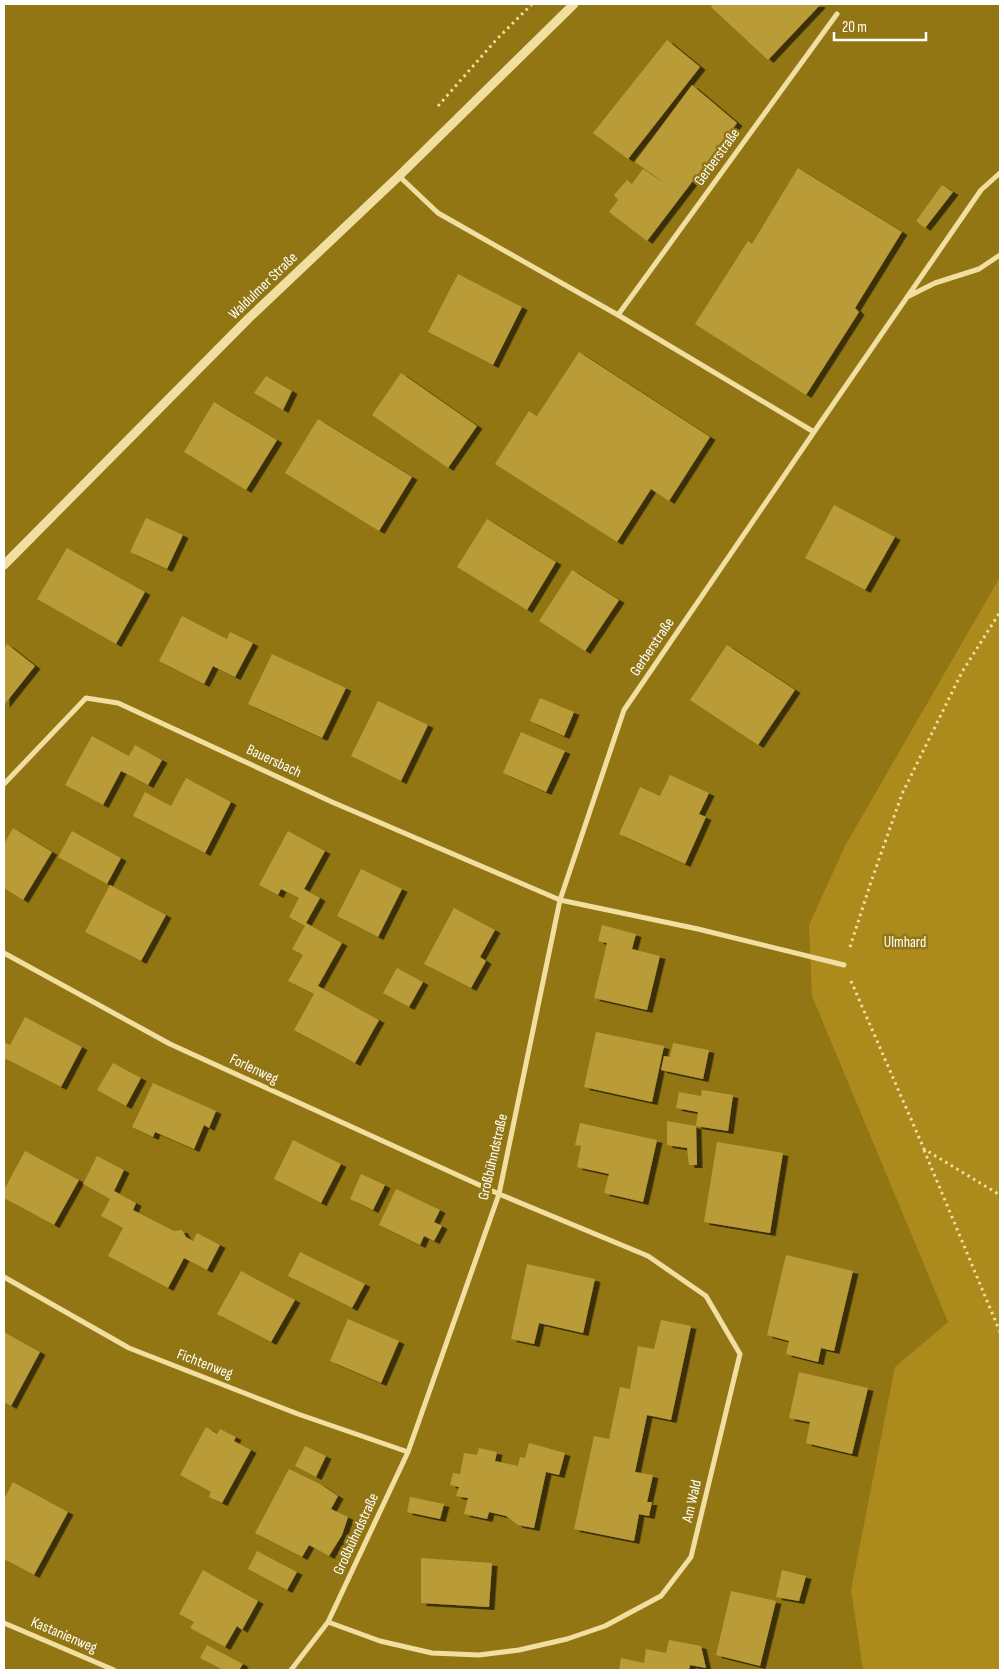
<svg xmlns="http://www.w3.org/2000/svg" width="1004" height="1674" font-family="'Sofia Sans Condensed',sans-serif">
	<defs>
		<filter id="shadow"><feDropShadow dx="5.5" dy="3" stdDeviation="0" flood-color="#0009"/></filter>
	</defs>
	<rect width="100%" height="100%" fill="#927614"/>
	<path fill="#ac8b1c" d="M1000,577V1670H863L851,1590L895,1367L948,1322L812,996L809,925L845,846Z"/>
	<path fill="#b99b38" filter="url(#shadow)" d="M713,4H819L820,5L768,60L711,7Z
		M667,40L700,67L628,159L593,133Z
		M692,85L737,123L647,241L609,212L618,200L614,195L627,180L632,184L643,169L666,184L635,162Z
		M798,168L902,232L855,308L859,312L806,395L695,324L748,241L752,244Z
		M942,185L953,192L925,228L916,221Z
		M458,274L522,307L493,365L428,332Z
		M579,352L710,437L669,501L651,489L617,542L495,464L529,411L537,416Z
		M401,373L477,426L448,468L372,415Z
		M266,376L292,391L283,410L254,393Z
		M214,402L277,440L246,490L184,452Z
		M318,419L412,477L379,531L285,473Z
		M834,505L895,537L865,590L805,558Z
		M146,518L183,535L167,569L130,552Z
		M487,519L556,562L527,610L457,567Z
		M67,548L145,592L116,644L37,599Z
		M572,570L619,600L585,651L539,621Z
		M182,616L227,639L230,632L253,643L235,677L213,666L204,684L159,661Z
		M7,644L35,666L4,705V648Z
		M727,645L795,690L758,745L690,700Z
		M272,654L346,688L322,738L248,704Z
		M540,698L574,712L564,736L530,721Z
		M378,701L428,725L401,781L351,756Z
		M521,732L565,751L546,792L503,773Z
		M92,736L129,756L135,745L162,760L148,785L121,771L103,805L65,785Z
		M670,775L709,793L699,814L706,817L685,864L619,834L640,787L660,796Z
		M186,778L231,802L205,853L133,816L145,792L171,806Z
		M13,828L52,852L23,900L4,888V844Z
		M72,831L121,858L107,884L58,857Z
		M288,831L325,851L304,889L320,898L306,923L342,943L318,986L379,1020L355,1063L294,1030L314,994L288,981L303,955L292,949L305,926L289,917L299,898L281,889L278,895L259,885Z
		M361,869L402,889L378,937L337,916Z
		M110,885L166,915L141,961L85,932Z
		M454,908L495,930L480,957L486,961L471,988L424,964Z
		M602,925L636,934L632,949L660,956L647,1010L594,998L607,943L598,941Z
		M397,968L423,982L409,1007L383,993Z
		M25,1017L82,1047L61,1087L4,1058V1042L10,1045Z
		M596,1032L664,1046L652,1102L584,1087Z
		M673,1043L709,1050L703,1079L661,1070L664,1056L670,1057Z
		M113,1063L141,1078L126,1106L97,1090Z
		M153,1083L216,1111L209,1128L204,1125L194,1149L155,1132L153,1137L132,1127Z
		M702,1090L733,1095L728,1131L696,1126L698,1112L676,1108L679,1092L701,1096Z
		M667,1121L696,1126L697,1165H689L687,1148L667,1145Z
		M580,1123L657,1140L643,1202L604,1193L609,1174L577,1167L581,1146L575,1145Z
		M293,1140L341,1164L321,1203L274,1179Z
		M717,1142L783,1153L770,1233L704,1222Z
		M25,1151L79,1180L54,1225L4,1198V1190Z
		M97,1156L124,1170L114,1191L136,1203L133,1210L174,1231L182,1230L186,1237L193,1241L197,1233L220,1245L207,1270L184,1258L168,1288L108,1256L123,1228L101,1216L110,1199L83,1184Z
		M361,1174L385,1185L373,1210L350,1199Z
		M396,1189L440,1210L434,1222L442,1226L434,1241L424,1236L420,1245L379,1225Z
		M300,1252L365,1284L352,1308L288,1276Z
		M786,1255L853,1271L834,1351L821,1348L818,1362L786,1354L789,1341L767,1335Z
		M527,1264L595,1279L583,1333L539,1323L534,1344L511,1339Z
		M241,1271L295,1300L271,1342L217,1314Z
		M348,1319L399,1341L381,1383L330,1361Z
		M661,1320L691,1326L671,1420L647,1415L635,1472L653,1475L647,1502H652L649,1516L639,1514L634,1541L574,1529L594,1436L609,1439L620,1387L630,1389L638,1346L654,1349Z
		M4,1332L40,1352L11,1406L4,1402Z
		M799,1372L868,1388L852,1454L806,1443L810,1422L789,1418Z
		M206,1427L217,1434L220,1429L236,1437L234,1441L251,1450L222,1503L209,1497L211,1492L180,1475Z
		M529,1443L565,1453L559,1475L546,1472L534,1528L518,1525L506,1516L489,1512L487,1519L464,1514L468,1498L456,1496L459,1487L450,1485L453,1473L460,1474L464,1453L477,1455L479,1448L497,1452L495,1461L518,1466L520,1457L525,1458Z
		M305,1446L326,1456L316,1477L295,1466Z
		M289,1469L320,1484L338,1496L331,1509L348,1517L342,1535L329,1556L309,1545L302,1557L255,1533Z
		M13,1482L68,1512L34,1575L4,1559V1499Z
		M410,1497L444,1504L440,1519L407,1512Z
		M257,1551L297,1572L287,1590L248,1569Z
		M421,1558L492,1563L489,1607L421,1603Z
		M203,1570L258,1601L242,1630L237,1626L225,1647L190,1628L194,1622L179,1614Z
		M782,1570L806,1576L799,1601L776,1597Z
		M731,1591L776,1601L760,1666L716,1655Z
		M669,1640L701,1646L706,1668L690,1665L689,1670H619L621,1658L644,1663L646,1649L666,1653Z
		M207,1645L243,1664L239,1670H223L200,1658Z"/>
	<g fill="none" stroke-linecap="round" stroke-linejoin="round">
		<path stroke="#f1dfa2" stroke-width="3" stroke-dasharray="2.5 4" stroke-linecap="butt" d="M438,106L496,40L532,4
			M850,947L871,882L902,794L962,672L1000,612
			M851,981L924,1149L1000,1195
			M924,1150L1000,1332"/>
		<path stroke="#f1dfa2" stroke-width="5" d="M907,297L935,283L979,269L1000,255
			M618,315L837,14
			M814,432L981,190L1000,173
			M4,784L86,698L118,703L332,802L560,900L698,929L844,965
			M4,953L170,1044L499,1194L648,1256L706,1296L740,1354L691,1557L661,1596L605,1626L567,1639L519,1650L479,1655L432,1653L380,1641L328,1622
			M4,1277L129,1348L298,1414L408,1452
			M4,1623L114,1670
			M291,1670L328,1622L408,1452L499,1194L560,900L624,710L814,432L618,315L438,213L399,176"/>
		<path stroke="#f1dfa2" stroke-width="9" d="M4,565L248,319L399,176L574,4"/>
	</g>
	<g text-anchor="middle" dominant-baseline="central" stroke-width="5" stroke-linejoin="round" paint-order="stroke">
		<g font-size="15" fill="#fff" stroke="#927614">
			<text transform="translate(717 157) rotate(-54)">Gerberstraße</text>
			<text transform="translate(263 286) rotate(-44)">Waldulmer Straße</text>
			<text transform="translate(652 647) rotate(-56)">Gerberstraße</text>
			<text transform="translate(274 761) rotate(25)">Bauersbach</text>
			<text transform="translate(254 1069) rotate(25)">Forlenweg</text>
			<text transform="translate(493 1157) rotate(-77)">Großbühndstraße</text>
			<text transform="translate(205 1364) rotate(21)">Fichtenweg</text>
			<text transform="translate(692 1501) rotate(-77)">Am Wald</text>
			<text transform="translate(356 1534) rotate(-65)">Großbühndstraße</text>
			<text transform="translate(64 1635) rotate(23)">Kastanienweg</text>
		</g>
		<g font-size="15" fill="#fff" stroke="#927614">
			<text x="905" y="942">Ulmhard</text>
		</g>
	</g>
	<rect width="1004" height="1674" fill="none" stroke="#ffffff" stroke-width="10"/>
	<path d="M834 32v8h92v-8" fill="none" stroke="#ffffff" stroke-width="2.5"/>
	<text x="842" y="32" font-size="15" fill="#ffffff" stroke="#927614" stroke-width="4" paint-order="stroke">20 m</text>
</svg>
